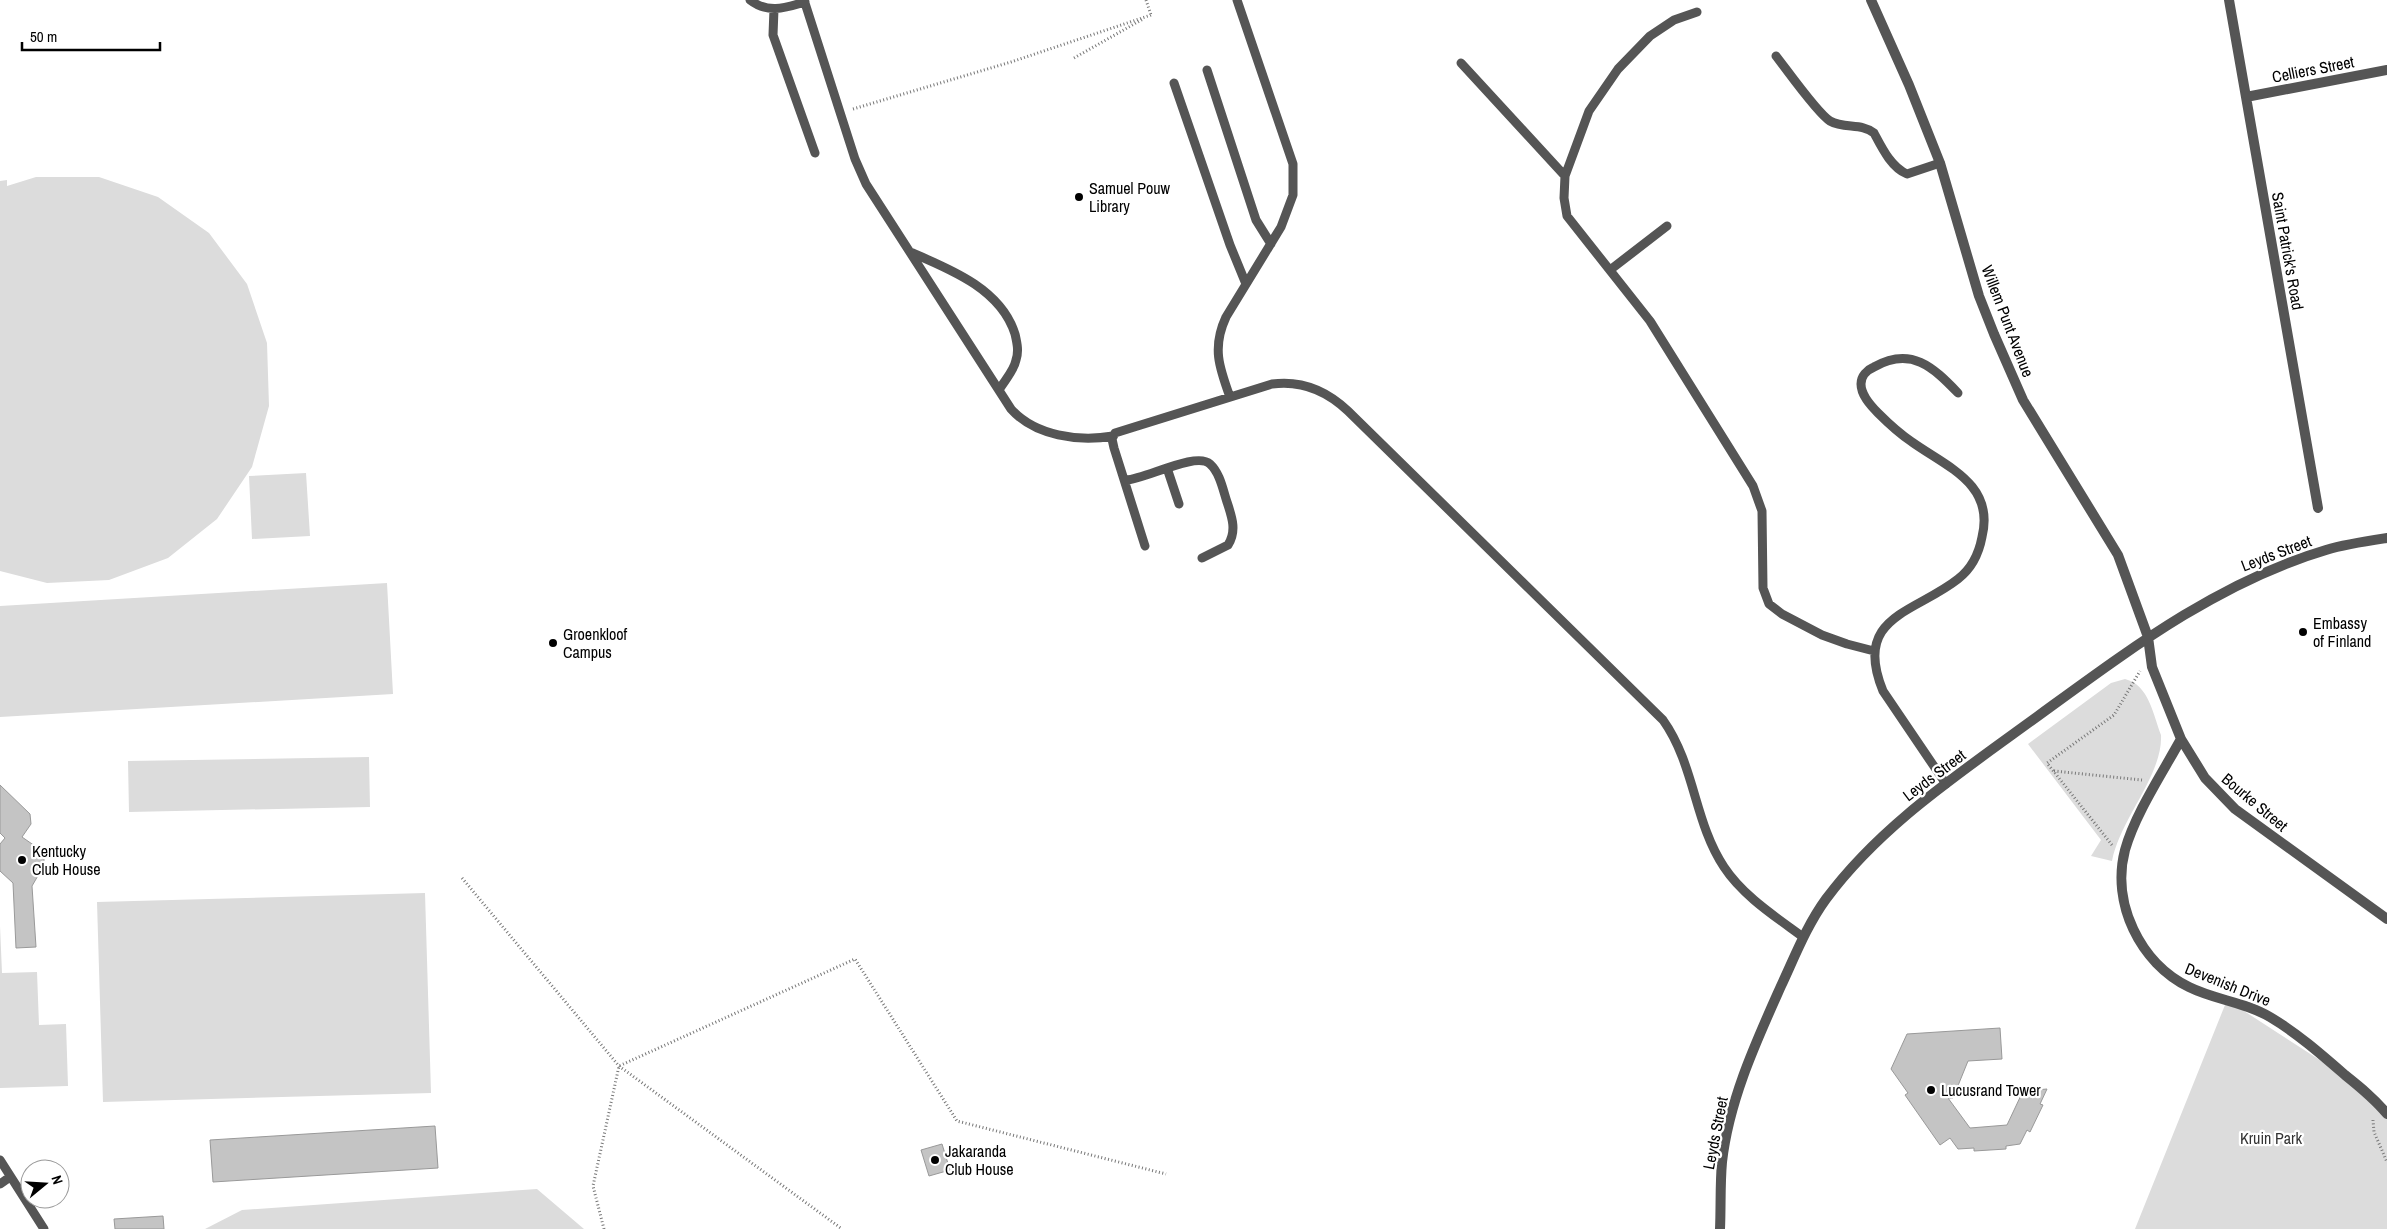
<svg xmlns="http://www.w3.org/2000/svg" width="2387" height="1229" font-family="'Archivo Narrow',sans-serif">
	<rect width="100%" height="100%" fill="#fff"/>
	<path fill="#dcdcdc" d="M36,177H99L158,197L209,233L247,284L267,343L269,406L252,467L217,519L168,558L109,580L47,583L0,571V181L7,180V186Z
		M306,473L310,536L252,539L249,476Z
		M387,583L393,694L0,717V606Z
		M2125,679C2149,685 2153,714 2161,735C2163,775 2120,819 2112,861L2091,856L2101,840L2028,744L2111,683Z
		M369,757L370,807L129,812L128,761Z
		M425,893L431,1093L103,1102L97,902Z
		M0,926L2,973L37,972L39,1025L66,1024L68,1086L0,1088Z
		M2227,1000L2377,1097L2387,1108V1229H2135Z
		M537,1189L584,1229H205L242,1210Z"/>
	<path fill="#c4c4c4" stroke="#999" d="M0,785L30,814L31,824L22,837L45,853L43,867L32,886L36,947L16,948L13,883L0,871V844L5,838L0,833Z
		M2000,1028L2002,1059L1968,1061L1953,1098H1948L1970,1128L2007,1125L2023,1091L2047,1089L2040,1104L2043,1105L2030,1132L2027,1130L2020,1144L2006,1146V1149L1974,1151V1148L1958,1149L1950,1138L1940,1145L1905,1095L1908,1093L1891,1069L1907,1034Z
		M435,1126L438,1168L213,1182L210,1140Z
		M942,1144L950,1170L929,1176L921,1150Z
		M163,1216L164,1229H115L114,1219Z"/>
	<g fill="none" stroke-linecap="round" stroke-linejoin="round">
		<path stroke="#777" stroke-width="3" stroke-dasharray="1 2.5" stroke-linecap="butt" d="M1146,0L1151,15
			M1074,58L1143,19
			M853,109L1011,62L1151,15
			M2054,771L2142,780
			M2112,845L2047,763L2114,715L2140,671
			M462,878L619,1066L842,1229
			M2373,1120L2374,1132L2387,1162
			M604,1229L593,1186L619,1066L855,959L957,1121L1166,1174"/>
		<path stroke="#555" stroke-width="9" d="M750,0C768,14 785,8 805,2
			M804,0L855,159L866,184L1011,409C1035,436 1079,442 1113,436
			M774,9L773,35L815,153
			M1697,12L1674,20L1650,36L1618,69L1589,111L1565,176L1564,198L1567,216L1650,321L1753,486L1762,511L1763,588L1769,604L1782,614L1822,635L1847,644L1874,651
			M1776,56C1787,70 1818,114 1830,121C1844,129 1862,123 1874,133C1882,148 1891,167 1907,174L1940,163
			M1461,63L1565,176
			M1207,70L1256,220L1271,244
			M1174,83L1230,245L1246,284
			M910,252C950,269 1001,289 1015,334C1017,343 1019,351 1016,360C1014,371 1004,381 999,390
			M1610,270L1667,226
			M1230,397C1219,367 1212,347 1226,317L1281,227L1293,195V164L1237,0
			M1167,468L1179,504
			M1126,480C1144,480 1196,451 1210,464C1220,473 1223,490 1227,502C1232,517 1237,531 1228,545L1202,558
			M1145,546L1114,448L1112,439L1115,433L1272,384C1302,380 1327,391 1348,411L1663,720C1695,765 1694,822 1724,867C1743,896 1776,917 1803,937
			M1946,784L1883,691C1852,616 1915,613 1958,579C1971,569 1979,553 1982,537C1995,484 1947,467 1912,442C1900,434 1888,423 1878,413C1870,405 1861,395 1861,384C1861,376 1867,370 1874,367C1911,346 1933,367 1958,393
			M0,1160L44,1229
			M0,1184L10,1177"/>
		<path stroke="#555" stroke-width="10" d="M1871,0L1909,85L1940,163L1979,296L1994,334L2023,400L2118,555L2148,637L2152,667L2181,739L2205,778L2235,809L2387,919
			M2229,0L2318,508
			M2246,97L2387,70
			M2181,739C2163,772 2135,814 2125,850C2111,903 2140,963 2189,987C2215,1000 2245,1002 2270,1017C2297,1033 2322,1055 2345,1075C2360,1087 2375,1099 2387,1114
			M1720,1229C1721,1207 1720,1184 1722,1162C1729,1100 1756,1042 1781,986C1795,956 1807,925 1826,899C1878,829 1950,780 2020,729C2116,660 2211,584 2326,550C2346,544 2367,541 2387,538"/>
	</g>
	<g fill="#000" stroke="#fff" stroke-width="2">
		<circle cx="1079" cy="197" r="5"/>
		<circle cx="2303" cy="632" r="5"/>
		<circle cx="553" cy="643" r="5"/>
		<circle cx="22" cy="860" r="5"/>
		<circle cx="1931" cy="1090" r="5"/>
		<circle cx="935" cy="1160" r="5"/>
	</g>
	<g text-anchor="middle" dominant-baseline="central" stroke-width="4.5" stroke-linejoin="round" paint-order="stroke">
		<g font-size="16" fill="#000" stroke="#fff">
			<text transform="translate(2313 69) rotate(-11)">Celliers Street</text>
			<text transform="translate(2288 251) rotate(80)">Saint Patrick's Road</text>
			<text transform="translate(2008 321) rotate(69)">Willem Punt Avenue</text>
			<text transform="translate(2276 553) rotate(-21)">Leyds Street</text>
			<text transform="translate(1934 775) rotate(-37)">Leyds Street</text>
			<text transform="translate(2255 802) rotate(40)">Bourke Street</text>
			<text transform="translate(2228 984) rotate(22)">Devenish Drive</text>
			<text transform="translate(1715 1133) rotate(-79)">Leyds Street</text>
		</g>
		<g font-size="16" fill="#000" stroke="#fff" text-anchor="start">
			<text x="1089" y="188">Samuel Pouw<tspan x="1089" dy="18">Library</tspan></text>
			<text x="2313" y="623">Embassy<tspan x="2313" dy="18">of Finland</tspan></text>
			<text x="563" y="634">Groenkloof<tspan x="563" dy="18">Campus</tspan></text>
			<text x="32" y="851">Kentucky<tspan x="32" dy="18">Club House</tspan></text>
			<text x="1941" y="1090">Lucusrand Tower</text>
			<text x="945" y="1151">Jakaranda<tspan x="945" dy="18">Club House</tspan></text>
		</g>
		<g font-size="16" fill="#333" stroke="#fff">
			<text x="2271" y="1138">Kruin Park</text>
		</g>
	</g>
	<g transform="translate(45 1184) rotate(72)"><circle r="24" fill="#ffffff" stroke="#999999"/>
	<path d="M0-4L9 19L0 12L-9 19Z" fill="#000000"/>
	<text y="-8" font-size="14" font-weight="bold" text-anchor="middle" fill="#000000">N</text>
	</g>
	<path d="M22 42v8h138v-8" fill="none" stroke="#000000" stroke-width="2.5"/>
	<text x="30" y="42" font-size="15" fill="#000000" stroke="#ffffff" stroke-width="4" paint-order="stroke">50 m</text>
</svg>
